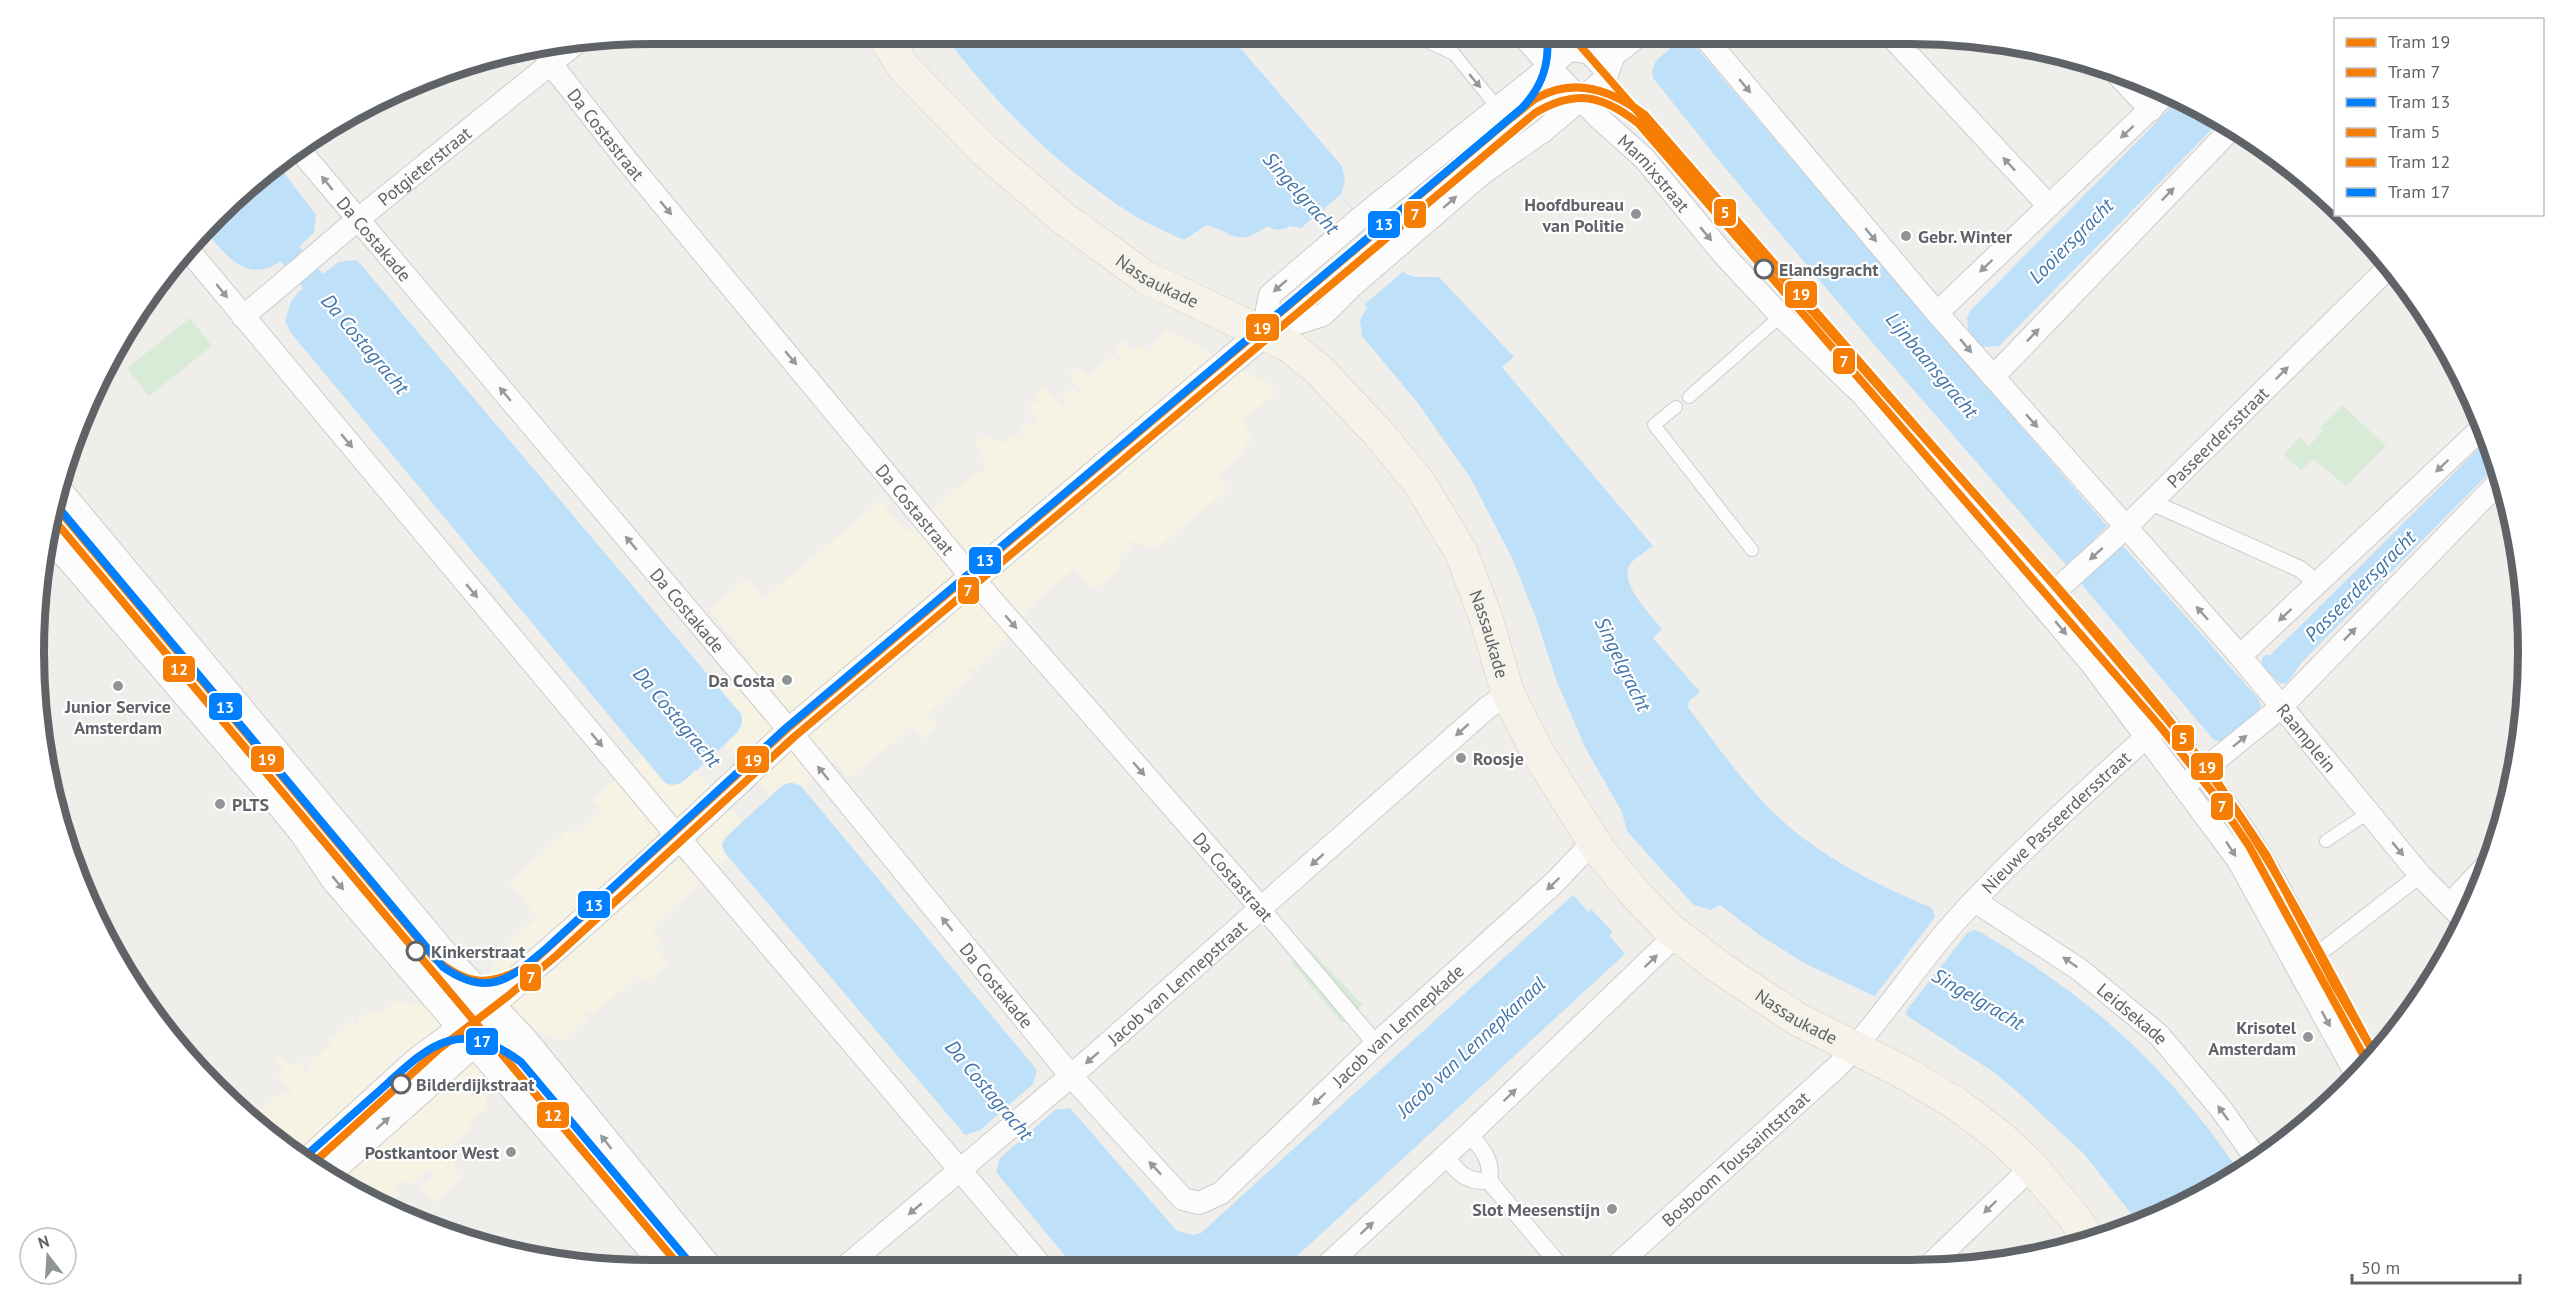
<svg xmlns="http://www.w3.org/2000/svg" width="2562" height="1304" font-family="'PT Sans',sans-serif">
	<rect width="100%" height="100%" fill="#efeeea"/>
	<path fill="#f7f3e4" d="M1165,329L1263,381L1277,391L1243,420L1248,427L1245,430L1252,439L1243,447L1246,450L1217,475L1228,489L1158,547L1148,548L1135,540L1129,544L1131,547L1116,560L1122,568L1092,590L1074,569L1033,604L1001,644L984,659L985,661L975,670L972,666L968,669L973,675L927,714L937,726L922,739L911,727L849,778L834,761L651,928L661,940L656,945L646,934L644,935L668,963L645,983L638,975L593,1014L589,1010L585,1014L588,1018L562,1041L474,1011L487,1107L468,1124L472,1128L446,1151L456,1164L453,1167L462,1178L433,1203L420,1188L434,1175L429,1169L410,1185L404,1180L395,1188L399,1194L388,1204L383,1198L375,1205L308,1166L250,1119L283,1091L289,1098L292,1095L278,1078L285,1072L276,1061L282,1056L291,1067L298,1062L306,1071L311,1067L308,1064L332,1044L329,1041L334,1036L338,1037L336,1035L352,1021L356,1025L359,1023L357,1021L360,1018L362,1020L364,1015H371L378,1009L382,1013L397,1001L474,1011L498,953L537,917L509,883L569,829L575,835L602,811L592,800L752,662L709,610L747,579L764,599L880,501L906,532L978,471L983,476L988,473L981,462L986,458L975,444L987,434L993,441L996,439L1001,445L1015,434L1021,440L1026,437L1020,430L1031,421L1034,424L1038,420L1028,407L1038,401L1034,395L1044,386L1062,407L1066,403L1061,397L1072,388L1077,394L1082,391L1069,375L1079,367L1087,376L1112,356L1118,362L1122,358L1115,349L1126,340L1128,343L1125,346L1130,351L1139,345L1147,353L1154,348L1151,344L1162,335Z"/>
	<path fill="#d8ebd6" d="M190,318L212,346L149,396L127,368Z
		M2342,405L2386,446L2346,486L2313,459L2301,470L2284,455L2299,437L2309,446L2323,431L2320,427Z
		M1309,948L1363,1005L1342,1023L1291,962Z"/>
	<path fill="#bfe0f9" d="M943,33L1228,34L1342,166L1345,180L1341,195L1406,274L1415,277H1439L1514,357L1502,367L1653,546C1645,552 1636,557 1630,564C1618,583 1651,615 1662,629L1653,638L1700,692L1689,701L1688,707C1715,743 1740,779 1772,811C1815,854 1876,885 1932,908L1935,917L1966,933L1974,930L1982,933C2091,998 2167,1066 2239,1171L2141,1226L2084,1154L2023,1097L1995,1073L1906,1015V1011L1806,964L1758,934L1720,905L1711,910L1694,905L1671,880L1609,935L1625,954L1284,1268H1075L996,1172L1000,1158L978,1131L965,1135L725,853L722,845L725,838L743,821L696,770C686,779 679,789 665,783L291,333L285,321L291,302L298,292L339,262L357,260L741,714C745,730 733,736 723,746L770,797C780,787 787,778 801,786L1037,1070L1033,1084L1055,1110L1070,1108L1177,1231L1193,1235L1201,1233L1573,895L1588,912L1650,857L1627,831L1622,812L1586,749L1557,682L1536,618L1512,558L1470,477L1417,402L1362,336L1360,320L1367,307L1301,228L1289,226C1281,231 1276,231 1267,226C1238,247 1237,235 1207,225L1184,240C1165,231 1144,223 1127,211C1054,163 995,104 943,33Z
		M1634,34H1664L1673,46L1682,44L1696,47L1950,345L1968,329L1967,318L1971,310L2182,96L2221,120L1999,346L1984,347L1966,363L2107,526L2094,539L2109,556L2123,546L2258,698L2261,706L2258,711L2220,742L2213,739L2083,586L2082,583L2093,572L2078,554L2066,565L1858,326L1725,168L1653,78L1652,70L1656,61Z
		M275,161L316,215L314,232C267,281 245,285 204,228Z
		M2489,438L2499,463L2303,661C2282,688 2287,693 2262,665V658L2267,654L2269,656L2293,633Z"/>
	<path fill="#efeeea" d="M1634,34H1664L1673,46L1656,61Z
		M1340,195L1404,271L1365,304L1301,228Z
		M723,746L770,797L743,821L696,771Z
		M1650,857L1671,880L1613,932L1591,909Z
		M1935,917L1967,933L1906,1011L1875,996Z
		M1033,1084L1055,1110L1000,1158L978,1132Z"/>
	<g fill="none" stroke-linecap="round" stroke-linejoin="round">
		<path stroke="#bfe0f9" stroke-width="24" d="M270,230L333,305"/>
		<g stroke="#cbcccc" stroke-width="14">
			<path id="service" d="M1411,34L1452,53
				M1438,34L1497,107
				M1566,34L1622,96L1821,329L1882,390L2164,721
				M1529,109C1548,85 1554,64 1548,34
				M1275,324L1535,107C1564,93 1603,86 1629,108
				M1689,397L1783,314
				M1676,407L1654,425L1752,550
				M52,509L258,756
				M296,801L688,1269
				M2326,841L2368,813"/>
		</g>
		<g stroke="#cbcccc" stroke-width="18">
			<path id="pedestrian" d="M2151,502L2300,569L2318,584
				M1262,909L1376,1044
				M2327,947L2420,875
				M1469,1134C1482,1148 1493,1161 1489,1181L1561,1267
				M1446,1156C1458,1174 1467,1182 1489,1181"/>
		</g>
		<g stroke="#cbcccc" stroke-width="24">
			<g id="minor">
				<path id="s1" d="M1522,34L1556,74L1600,119L1644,158L1724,255L1781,316L1863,395L2091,663L2238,860L2356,1074"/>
				<path id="s2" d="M1702,34L1937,313L2240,656L2420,875L2466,922"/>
				<path d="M1889,34L2049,206"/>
				<path id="s3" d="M540,44L551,64L628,162L969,574L1262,909"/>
				<path d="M1614,55L1570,50L1360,218L1270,295L1262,334L1323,315L1351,287L1483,173L1542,132L1599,84L1606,77L1614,55L1641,34"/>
				<path d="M2113,70L2151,110"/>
				<path id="s4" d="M297,147L784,724L1071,1076L1183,1199L1199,1203L1221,1193L1376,1044L1555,882L1593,842"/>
				<path d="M185,246L678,837L1043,1268"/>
				<path d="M1937,313L2169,91"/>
				<path id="s5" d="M243,317L357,220L580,40"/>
				<path d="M1993,377L2233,127"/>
				<path id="s6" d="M2041,604L2126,527L2391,265"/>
				<path d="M2240,656L2484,426"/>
				<path d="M2191,780L2281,707L2502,479"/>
				<path id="s7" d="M1975,901L2080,970L2159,1035L2221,1109L2257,1160"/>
				<path d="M2450,904L2488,864"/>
				<path d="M1929,1266L2032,1167"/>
				<path id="s8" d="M1615,1267L1837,1067C1879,1023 1912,971 1952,925C2017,852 2091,787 2164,721C2202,771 2240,820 2271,874C2306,935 2333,1000 2371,1059"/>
				<path d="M1324,1268L1469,1134L1676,935"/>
				<path id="s9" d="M843,1269L1071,1076L1487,708L1508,694"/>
			</g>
		</g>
		<g stroke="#cbcccc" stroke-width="30">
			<path id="tertiary" d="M57,490L455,968L524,1041L709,1269
				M45,532L71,559L269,790L304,833L336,880L670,1270
				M305,1164L417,1062L463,1028
				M324,1176L475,1041L482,1030L491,1004L648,865L790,732L1262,334"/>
		</g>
		<g stroke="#d7ceb8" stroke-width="34">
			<g id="primary">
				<path id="s10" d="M882,33L904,68L984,150L1062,217L1145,277L1288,345L1319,370L1380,435L1420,484L1461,552L1486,618L1508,694L1538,753L1599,850L1631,889L1668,928L1720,968L1797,1019L1903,1072L1957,1104L1999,1136L2032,1167L2076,1220L2089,1240"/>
			</g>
		</g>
		<use href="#service" stroke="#fdfcfc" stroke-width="12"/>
		<use href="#pedestrian" stroke="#fdfcfc" stroke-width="16"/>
		<use href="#minor" stroke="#fdfcfc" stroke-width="22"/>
		<use href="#tertiary" stroke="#fdfcfc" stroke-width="28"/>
		<use href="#primary" stroke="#f4f2e9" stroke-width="33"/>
		<g stroke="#fff" stroke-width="12">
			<path id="tram-1" d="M53,503L434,958C469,987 490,987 529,965L787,729L1511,118C1520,112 1528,103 1537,98C1575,76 1613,91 1645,115L2057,589L2208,768L2267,856L2334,984L2375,1055"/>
		</g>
		<g stroke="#fff" stroke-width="12">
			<path id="tram-2" d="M309,1167L439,1049L508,996L556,956L794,737L1535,113C1576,89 1602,95 1638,123L2159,725L2213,793L2249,846L2366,1060"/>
		</g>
		<g stroke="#fff" stroke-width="12">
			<path id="tram-3" d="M58,507L443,967C489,999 510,979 548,947L786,728L1522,108C1542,87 1550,64 1547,35"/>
		</g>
		<g stroke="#fff" stroke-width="12">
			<path id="tram-4" d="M1570,34C1689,171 1808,308 1929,443C2032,559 2139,672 2228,799C2284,879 2328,969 2375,1055"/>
		</g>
		<g stroke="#fff" stroke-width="12">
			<path id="tram-5" d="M50,515L682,1269"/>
		</g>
		<g stroke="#fff" stroke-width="12">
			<path id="tram-6" d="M301,1160C327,1137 352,1115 378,1092C427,1048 456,1014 521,1062L695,1269"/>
		</g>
		<use href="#tram-1" stroke="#f77e05" stroke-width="8"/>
		<use href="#tram-2" stroke="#f77e05" stroke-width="8"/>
		<use href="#tram-3" stroke="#007fff" stroke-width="8"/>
		<use href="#tram-4" stroke="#f77e05" stroke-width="8"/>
		<use href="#tram-5" stroke="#f77e05" stroke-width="8"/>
		<use href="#tram-6" stroke="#007fff" stroke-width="8"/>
	</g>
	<defs><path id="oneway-solid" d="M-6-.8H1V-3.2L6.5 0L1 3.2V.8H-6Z" transform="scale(1.5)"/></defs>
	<g fill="#96999c">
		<use href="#oneway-solid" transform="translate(1475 81) rotate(50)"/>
		<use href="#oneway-solid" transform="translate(1745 86) rotate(50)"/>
		<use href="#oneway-solid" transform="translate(2127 132) rotate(137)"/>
		<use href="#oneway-solid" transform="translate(2009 164) rotate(-133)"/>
		<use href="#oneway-solid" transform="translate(327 183) rotate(-129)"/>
		<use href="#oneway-solid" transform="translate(2168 194) rotate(-46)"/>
		<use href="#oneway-solid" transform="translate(1450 202) rotate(-41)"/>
		<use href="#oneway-solid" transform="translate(666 208) rotate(50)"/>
		<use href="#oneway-solid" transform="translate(1706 234) rotate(50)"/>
		<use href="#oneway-solid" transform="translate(1871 235) rotate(50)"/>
		<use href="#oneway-solid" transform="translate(1986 266) rotate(136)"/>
		<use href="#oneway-solid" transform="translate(1280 286) rotate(139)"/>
		<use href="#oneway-solid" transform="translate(222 291) rotate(51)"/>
		<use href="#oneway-solid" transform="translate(2033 335) rotate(-46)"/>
		<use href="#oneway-solid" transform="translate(1966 346) rotate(50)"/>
		<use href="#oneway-solid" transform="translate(791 358) rotate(50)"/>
		<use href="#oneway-solid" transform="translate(2282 373) rotate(-45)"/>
		<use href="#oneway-solid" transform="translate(505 394) rotate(-130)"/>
		<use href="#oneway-solid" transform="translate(2032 421) rotate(48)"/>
		<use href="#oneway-solid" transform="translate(347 441) rotate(50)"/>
		<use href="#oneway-solid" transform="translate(2442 466) rotate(136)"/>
		<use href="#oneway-solid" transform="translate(631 543) rotate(-130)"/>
		<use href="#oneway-solid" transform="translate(2096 554) rotate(138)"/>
		<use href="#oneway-solid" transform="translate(472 591) rotate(50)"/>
		<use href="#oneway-solid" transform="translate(2202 613) rotate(-132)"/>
		<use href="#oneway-solid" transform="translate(2285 615) rotate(137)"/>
		<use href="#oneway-solid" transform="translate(1011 622) rotate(49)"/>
		<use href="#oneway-solid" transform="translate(2061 628) rotate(50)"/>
		<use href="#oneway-solid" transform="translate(2350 634) rotate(-46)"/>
		<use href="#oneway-solid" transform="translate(1462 730) rotate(138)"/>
		<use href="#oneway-solid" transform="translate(597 740) rotate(50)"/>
		<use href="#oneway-solid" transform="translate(2240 741) rotate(-39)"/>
		<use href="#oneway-solid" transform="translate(1139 769) rotate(49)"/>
		<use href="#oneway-solid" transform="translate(823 773) rotate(-129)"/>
		<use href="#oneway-solid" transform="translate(2231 849) rotate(57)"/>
		<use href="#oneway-solid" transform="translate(2398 849) rotate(50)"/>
		<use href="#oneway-solid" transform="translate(1317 860) rotate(138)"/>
		<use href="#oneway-solid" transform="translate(338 883) rotate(50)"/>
		<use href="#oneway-solid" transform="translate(1553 884) rotate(136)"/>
		<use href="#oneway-solid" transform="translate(947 924) rotate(-129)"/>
		<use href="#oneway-solid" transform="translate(1651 961) rotate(-44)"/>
		<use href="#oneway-solid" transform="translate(2070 962) rotate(-145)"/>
		<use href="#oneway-solid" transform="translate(2326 1019) rotate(61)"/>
		<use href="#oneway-solid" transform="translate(1092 1058) rotate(139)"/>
		<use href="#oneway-solid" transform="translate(1510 1095) rotate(-44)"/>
		<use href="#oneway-solid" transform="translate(1319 1099) rotate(136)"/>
		<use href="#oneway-solid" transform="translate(2223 1113) rotate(-126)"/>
		<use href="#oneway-solid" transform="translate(383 1123) rotate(-42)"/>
		<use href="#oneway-solid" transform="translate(606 1142) rotate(-128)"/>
		<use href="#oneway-solid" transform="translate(1155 1168) rotate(-133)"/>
		<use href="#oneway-solid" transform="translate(1990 1207) rotate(136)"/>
		<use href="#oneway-solid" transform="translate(915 1209) rotate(140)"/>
		<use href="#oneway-solid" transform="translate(1367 1228) rotate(-43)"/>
	</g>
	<g fill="#919496" stroke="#fff" stroke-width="2">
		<circle cx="1636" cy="214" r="6"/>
		<circle cx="1906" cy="236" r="6"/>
		<circle cx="787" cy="680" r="6"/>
		<circle cx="118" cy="686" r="6"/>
		<circle cx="1461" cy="758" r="6"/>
		<circle cx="220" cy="804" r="6"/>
		<circle cx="2308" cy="1037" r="6"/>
		<circle cx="511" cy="1152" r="6"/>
		<circle cx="1612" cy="1209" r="6"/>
	</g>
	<g fill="#fff" stroke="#5f6368" stroke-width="3">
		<circle cx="1764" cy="269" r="9"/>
		<circle cx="416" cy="951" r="9"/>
		<circle cx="401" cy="1084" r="9"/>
	</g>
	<g text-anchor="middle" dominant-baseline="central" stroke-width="4.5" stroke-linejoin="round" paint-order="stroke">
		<g font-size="18" fill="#5f6368" stroke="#fff">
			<text stroke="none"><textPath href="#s3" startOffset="112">Da Costastraat</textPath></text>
			<text stroke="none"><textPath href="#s5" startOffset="236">Potgieterstraat</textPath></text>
			<text stroke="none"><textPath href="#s1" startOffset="192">Marnixstraat</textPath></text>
			<text stroke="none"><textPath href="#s4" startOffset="120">Da Costakade</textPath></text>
			<text stroke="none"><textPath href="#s10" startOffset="374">Nassaukade</textPath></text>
			<text stroke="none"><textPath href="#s6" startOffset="243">Passeerdersstraat</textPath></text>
			<text stroke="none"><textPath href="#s3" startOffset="598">Da Costastraat</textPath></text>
			<text stroke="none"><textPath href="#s4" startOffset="606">Da Costakade</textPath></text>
			<text stroke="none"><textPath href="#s10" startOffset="878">Nassaukade</textPath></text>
			<text stroke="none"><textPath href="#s2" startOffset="928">Raamplein</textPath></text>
			<text stroke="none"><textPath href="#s8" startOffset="628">Nieuwe Passeerdersstraat</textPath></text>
			<text transform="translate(1233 877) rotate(49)">Da Costastraat</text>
			<text stroke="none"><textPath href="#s9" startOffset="440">Jacob van Lennepstraat</textPath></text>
			<text stroke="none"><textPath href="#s4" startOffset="1092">Da Costakade</textPath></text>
			<text stroke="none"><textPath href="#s7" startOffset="194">Leidsekade</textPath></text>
			<text stroke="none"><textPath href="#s10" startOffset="1382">Nassaukade</textPath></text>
			<text stroke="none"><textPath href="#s4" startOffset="1660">Jacob van Lennepkade</textPath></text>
			<text stroke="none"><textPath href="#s8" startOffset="162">Bosboom Toussaintstraat</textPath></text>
		</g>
		<g font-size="18" font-weight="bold" fill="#5f6368" stroke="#fff" text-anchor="end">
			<text x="1624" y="204">Hoofdbureau<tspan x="1624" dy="21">van Politie</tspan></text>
			<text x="1918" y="236" text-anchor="start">Gebr. Winter</text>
			<text x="775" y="680">Da Costa</text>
			<text x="118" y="706" text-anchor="middle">Junior Service<tspan x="118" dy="21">Amsterdam</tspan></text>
			<text x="1473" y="758" text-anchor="start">Roosje</text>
			<text x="232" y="804" text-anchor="start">PLTS</text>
			<text x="2296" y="1027">Krisotel<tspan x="2296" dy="21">Amsterdam</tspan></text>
			<text x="499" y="1152">Postkantoor West</text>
			<text x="1600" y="1209">Slot Meesenstijn</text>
		</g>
		<g font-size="18" font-weight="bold" fill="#5f6368" stroke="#fff" text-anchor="start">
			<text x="1779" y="269">Elandsgracht</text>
			<text x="431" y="951">Kinkerstraat</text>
			<text x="416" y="1084">Bilderdijkstraat</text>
		</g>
		<g font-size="20" font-style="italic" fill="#4174aa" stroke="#fff">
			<text transform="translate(1301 193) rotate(48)">Singelgracht</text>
			<text transform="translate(2071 241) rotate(-45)">Looiersgracht</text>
			<text transform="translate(365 344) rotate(50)">Da Costagracht</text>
			<text transform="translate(1932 365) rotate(50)">Lijnbaansgracht</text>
			<text transform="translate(2360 586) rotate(-45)">Passeerdersgracht</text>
			<text transform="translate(1623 664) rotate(64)">Singelgracht</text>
			<text transform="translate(677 717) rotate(50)">Da Costagracht</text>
			<text transform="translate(1978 999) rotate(30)">Singelgracht</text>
			<text transform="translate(1471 1047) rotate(-43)">Jacob van Lennepkanaal</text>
			<text transform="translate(989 1090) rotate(50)">Da Costagracht</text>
		</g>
	</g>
	<path d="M0 0H2562V1304H0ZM652 44H1910A608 608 0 0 1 2518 652V652A608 608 0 0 1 1910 1260H652A608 608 0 0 1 44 652V652A608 608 0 0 1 652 44Z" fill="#fff" fill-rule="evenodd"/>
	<path fill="none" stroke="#5f6368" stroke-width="8" d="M652 44H1910A608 608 0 0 1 2518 652V652A608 608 0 0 1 1910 1260H652A608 608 0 0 1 44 652V652A608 608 0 0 1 652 44Z"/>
	<g stroke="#fff" stroke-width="2">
		<rect x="1713" y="198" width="24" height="29" rx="6" fill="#f77e05"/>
		<rect x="1403" y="200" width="24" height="29" rx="6" fill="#f77e05"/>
		<rect x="1367" y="210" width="34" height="29" rx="6" fill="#007fff"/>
		<rect x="1784" y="280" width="34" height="29" rx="6" fill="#f77e05"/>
		<rect x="1245" y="313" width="35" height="29" rx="6" fill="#f77e05"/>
		<rect x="1832" y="347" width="24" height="28" rx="6" fill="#f77e05"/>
		<rect x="968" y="546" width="34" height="29" rx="6" fill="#007fff"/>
		<rect x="957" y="576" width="23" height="29" rx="6" fill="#f77e05"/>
		<rect x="162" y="655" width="34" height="28" rx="6" fill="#f77e05"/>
		<rect x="208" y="692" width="35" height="29" rx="6" fill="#007fff"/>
		<rect x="2171" y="724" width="24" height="28" rx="6" fill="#f77e05"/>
		<rect x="250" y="745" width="35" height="28" rx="6" fill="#f77e05"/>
		<rect x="736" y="745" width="34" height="29" rx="6" fill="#f77e05"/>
		<rect x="2190" y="752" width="34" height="29" rx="6" fill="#f77e05"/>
		<rect x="2210" y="792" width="24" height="29" rx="6" fill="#f77e05"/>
		<rect x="577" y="890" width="34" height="29" rx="6" fill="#007fff"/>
		<rect x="519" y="963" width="23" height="29" rx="6" fill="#f77e05"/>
		<rect x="465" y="1027" width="34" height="29" rx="6" fill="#007fff"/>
		<rect x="536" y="1101" width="34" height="28" rx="6" fill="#f77e05"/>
	</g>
	<g font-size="16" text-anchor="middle" font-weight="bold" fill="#fff">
		<text x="1725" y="218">5</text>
		<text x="1415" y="220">7</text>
		<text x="1384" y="230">13</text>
		<text x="1801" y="300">19</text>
		<text x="1262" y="334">19</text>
		<text x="1844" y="367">7</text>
		<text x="985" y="566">13</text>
		<text x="968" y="596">7</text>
		<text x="179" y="675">12</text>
		<text x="225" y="713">13</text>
		<text x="2183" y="744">5</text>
		<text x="267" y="765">19</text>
		<text x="753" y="766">19</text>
		<text x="2207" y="773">19</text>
		<text x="2222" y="812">7</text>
		<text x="594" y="911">13</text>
		<text x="531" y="983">7</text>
		<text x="482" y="1047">17</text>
		<text x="553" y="1121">12</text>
	</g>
	<rect x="2334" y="18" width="210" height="198" fill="#ffffff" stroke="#bfc1c3" stroke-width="1.5"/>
	<rect x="2346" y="38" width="30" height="9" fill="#f77e05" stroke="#bfc1c3" stroke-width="1.5"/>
	<text x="2388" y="48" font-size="18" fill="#5f6368">Tram 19</text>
	<rect x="2346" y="68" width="30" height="9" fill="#f77e05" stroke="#bfc1c3" stroke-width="1.5"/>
	<text x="2388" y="78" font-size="18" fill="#5f6368">Tram 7</text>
	<rect x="2346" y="98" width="30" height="9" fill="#007fff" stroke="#bfc1c3" stroke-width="1.5"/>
	<text x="2388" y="108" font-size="18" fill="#5f6368">Tram 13</text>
	<rect x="2346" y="128" width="30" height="9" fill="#f77e05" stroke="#bfc1c3" stroke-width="1.5"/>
	<text x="2388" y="138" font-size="18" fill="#5f6368">Tram 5</text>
	<rect x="2346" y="158" width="30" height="9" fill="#f77e05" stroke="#bfc1c3" stroke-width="1.5"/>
	<text x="2388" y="168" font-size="18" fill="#5f6368">Tram 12</text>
	<rect x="2346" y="188" width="30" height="9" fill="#007fff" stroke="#bfc1c3" stroke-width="1.5"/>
	<text x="2388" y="198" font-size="18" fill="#5f6368">Tram 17</text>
	<g transform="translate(48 1256) rotate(343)"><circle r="28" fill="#ffffff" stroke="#bfc1c3" stroke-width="1.5"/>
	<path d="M0-4.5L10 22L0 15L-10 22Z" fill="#919496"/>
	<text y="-9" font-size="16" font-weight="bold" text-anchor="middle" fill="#5f6368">N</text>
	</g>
	<path d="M2352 1274v9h168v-9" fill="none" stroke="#5f6368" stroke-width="3"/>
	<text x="2361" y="1274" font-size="18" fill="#5f6368" stroke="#ffffff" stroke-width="4.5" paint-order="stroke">50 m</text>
</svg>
